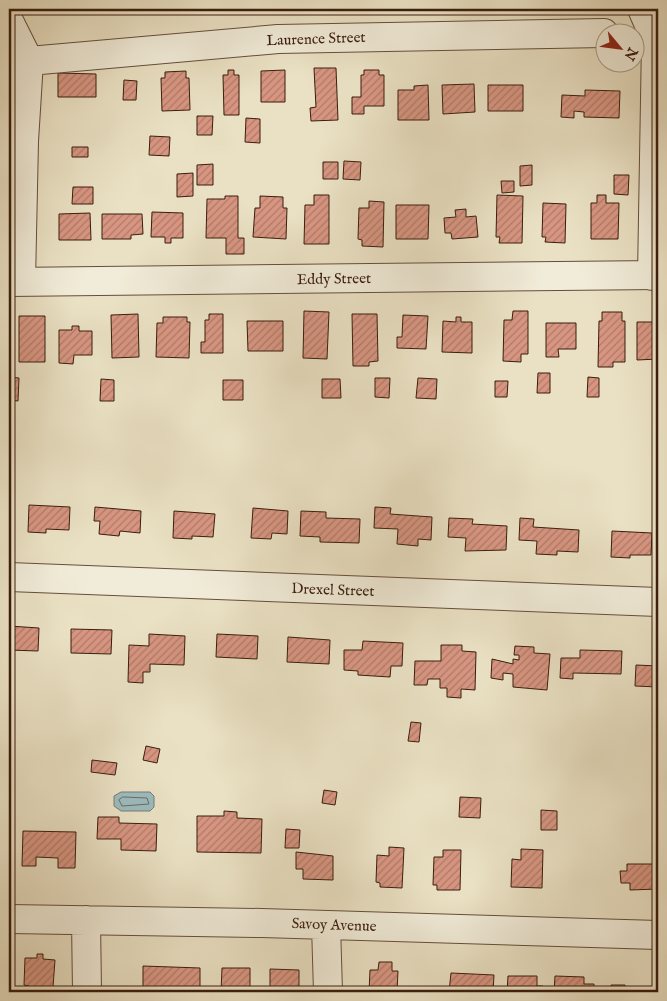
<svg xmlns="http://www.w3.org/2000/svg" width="667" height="1001" font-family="'IM FELL English',serif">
	<defs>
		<pattern id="building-hatch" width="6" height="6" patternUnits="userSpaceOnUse" patternTransform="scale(1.25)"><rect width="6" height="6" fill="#d89682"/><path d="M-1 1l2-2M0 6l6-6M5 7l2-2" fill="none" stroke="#b07a69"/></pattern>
	</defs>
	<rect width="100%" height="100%" fill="#eae1c4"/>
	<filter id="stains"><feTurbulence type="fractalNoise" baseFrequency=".004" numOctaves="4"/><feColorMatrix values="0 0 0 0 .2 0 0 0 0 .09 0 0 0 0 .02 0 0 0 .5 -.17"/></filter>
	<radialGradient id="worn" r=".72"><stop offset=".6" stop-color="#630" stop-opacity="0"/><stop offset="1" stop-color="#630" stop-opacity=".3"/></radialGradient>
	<path fill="#9cbbbe" stroke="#757c77" d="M121,792H150L154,796V807L150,811H121L114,806V796Z"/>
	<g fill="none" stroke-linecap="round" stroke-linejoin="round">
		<path stroke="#6b6c66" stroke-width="1" d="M123,797L147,798L149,804L122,806L119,800Z"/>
	</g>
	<path fill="url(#building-hatch)" stroke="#3a1d0d" d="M314,68H336L338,120L311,121L310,108L316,107Z
		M228,70H234V75H239V115H224L223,75H228Z
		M285,70V102H261V71Z
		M364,70H379V75H384V106H364V114H352V97H361V75H364Z
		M186,71V78H189L190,110L162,111L161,78H165V72Z
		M58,73L96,74V97H58Z
		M124,80L137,81L136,100H123Z
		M474,84L475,112L443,114L442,85Z
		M428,85L429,120H398V90H414V86Z
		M488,85H523V111H488Z
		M585,90L620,91L619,118L584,117V112L574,111V118L561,117L562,95L585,96Z
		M197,116H213L212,135H197Z
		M246,118L260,119V143L245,142Z
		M150,136L170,137L169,156L149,155Z
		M72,147H88V157H72Z
		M344,161L361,162L360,180L343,179Z
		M323,162H338V179H323Z
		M213,164V185H197V165Z
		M532,165V185L520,186V166Z
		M193,173V196L177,197V174Z
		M614,175H629L628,195L614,194Z
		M501,181H514V192L502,193Z
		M73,187H93V204H72Z
		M314,195H329V244H304L305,205H314Z
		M497,195L523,196L522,243H499L500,237H496Z
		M597,195H606V203H619L618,239H591V203H597Z
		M225,196H238V238H244V254H226V238H206L207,199H225Z
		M260,196L283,197V208H287L286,239L253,237L255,208H260Z
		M369,201L384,202L383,247L362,246V240L358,239L359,208H369Z
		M543,203L566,204L565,243L545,242L546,237H542Z
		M396,205H429L428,239H396Z
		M466,209V217L476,216L478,237L452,239L451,233H445L444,218L456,217L455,210Z
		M152,212L183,213V238H171V243H165V237H151Z
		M90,213L91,240H59V214Z
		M102,214H142L143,234L131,235V239H102Z
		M304,311L329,312L327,359L303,358Z
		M513,311H528V354H521V362L503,361L504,320H512Z
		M602,312H622V321H625V362H613V367H598L599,321H602Z
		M138,314L139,357L112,358L111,315Z
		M209,314H223V353H201V342H205V320H209Z
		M352,314H377L378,361L369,362V366H353Z
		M403,315L428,316L426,349L397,348V337H402Z
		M19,316H45V362H19Z
		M163,317H187V322H190L189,358L156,357L157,323H163Z
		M456,317H461V322H472V353L442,352L443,321L456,322Z
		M247,321H283V351H248Z
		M637,322H658V359L637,360Z
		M546,323H576V349H558L559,357H546Z
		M72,326H79V331H92V355H74L73,364L59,363V330H72Z
		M538,373H550V393H537Z
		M9,377L19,378L18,401L9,400Z
		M588,377L599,378V397H587Z
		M375,378H390L389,398L375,397Z
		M418,378L437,379L436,399L416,398Z
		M101,379L114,380V401H100Z
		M322,379H340L341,398H322Z
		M223,380H243V400H223Z
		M495,381H508L507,397H495Z
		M29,505L70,507L69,530L46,529V533L28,532Z
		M95,507L141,511L140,533L120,531L119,536L99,534L100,521H94Z
		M375,507L391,508L390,514L432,517L431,540L418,539V546L397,544L398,529L374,528Z
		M253,508L288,511L287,534L272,533L271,539L251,538Z
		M174,511L215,514L213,537L192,536V539L173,538Z
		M301,511L326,512V518L360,519L359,543L320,542V537L300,536Z
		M449,518L473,519L472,524L507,526L506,550L465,551L466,538L448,537Z
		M520,518L534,519L533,527L579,530L578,552L557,551V555L536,554L537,541L519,540Z
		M612,531L652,533L651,555H630V558L611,557Z
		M9,626L39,628L38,651L9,650Z
		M71,629L112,630L111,654L71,653Z
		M149,634L185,636L184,665L150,664V672H143V683L128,682L129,645L149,646Z
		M217,634L258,636L257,659L216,657Z
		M288,637L330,640L329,664L287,662Z
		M363,641L403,643L402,666H391L390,677L358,675V671L344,670V650H362Z
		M441,645H462V651L476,652L475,690L461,689V698L447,697V688H440V679H428L427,685H414L415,661H441Z
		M515,646L534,647V653L550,654L547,690L513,687V674L503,673V680L491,678L492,659L513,664V659L519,660V655H514Z
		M580,650L622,651L621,674L573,673V679L560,678L561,658H580Z
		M636,665L658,666V687L635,686Z
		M411,722L421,723L419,742L408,741Z
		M146,746L160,749L157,763L143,760Z
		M92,760L117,763L115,775L91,772Z
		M324,790L337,792L335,805L322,803Z
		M460,797L481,798L480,818L459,817Z
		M541,810L557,811V830H541Z
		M224,811L237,812V818L262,819L261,853L197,852V816H224Z
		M98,817H119V823L157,824L156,851L121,850V839H97Z
		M286,829L300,830L299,848H285Z
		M23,831L76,832L75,868H58V858L36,857V866H22Z
		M389,847L404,848L402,888L380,887V883L376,882L377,855L389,856Z
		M521,849L543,850L542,888L511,887L512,859L521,860Z
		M443,850H461L460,890H437V885H433L434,857H443Z
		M296,852L333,856V880L303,879V869H296Z
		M627,864H658V889L630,890V883H621L620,871H627Z
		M37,954H43V959L55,960L53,987H50L49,992H29V986L24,985L25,958H37Z
		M379,962H392V971H398L397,992H369L370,970H378Z
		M143,966L200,968V992H143Z
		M222,968H250V992H221Z
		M270,969L299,970V992H270Z
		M451,973L494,975L493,992H449Z
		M508,976H537V986H543V992H507Z
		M555,976L584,977V984H594V992H554Z
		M611,985H625V989H641V992H611Z"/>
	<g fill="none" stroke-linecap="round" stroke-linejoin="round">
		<g stroke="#664e3b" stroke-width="30">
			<path id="minor" d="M642,9L656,41L652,276
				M9,21L29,61L24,141L21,282
				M29,61L278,39L604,33
				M9,282L658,275
				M9,577L658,602
				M9,919L262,923L658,935
				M86,920L87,992
				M326,925L328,992"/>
		</g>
		<use href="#minor" stroke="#f1ecd9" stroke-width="28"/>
	</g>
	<g text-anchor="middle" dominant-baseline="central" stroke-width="5" stroke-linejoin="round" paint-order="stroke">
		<g font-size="15" fill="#3a1d0d" stroke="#f1ecd9">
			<text transform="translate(316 39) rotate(-2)">Laurence Street</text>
			<text transform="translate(334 279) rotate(-1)">Eddy Street</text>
			<text transform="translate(333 590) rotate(2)">Drexel Street</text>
			<text transform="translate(334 925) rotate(2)">Savoy Avenue</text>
		</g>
	</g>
	<rect width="667" height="1001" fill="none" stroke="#eae1c4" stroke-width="30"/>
	<rect x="10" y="10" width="647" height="981" fill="none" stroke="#3a1d0d" stroke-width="2.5"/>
	<rect x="15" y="15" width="637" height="971" fill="none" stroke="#3a1d0d"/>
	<g transform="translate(620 48) rotate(119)"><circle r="24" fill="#f1ecd9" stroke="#a89987"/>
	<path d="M0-4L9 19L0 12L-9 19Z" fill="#8f2418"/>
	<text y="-8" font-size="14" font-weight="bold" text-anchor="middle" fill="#3a1d0d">N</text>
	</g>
	<rect width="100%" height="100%" filter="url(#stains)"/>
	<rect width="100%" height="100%" fill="url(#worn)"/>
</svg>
